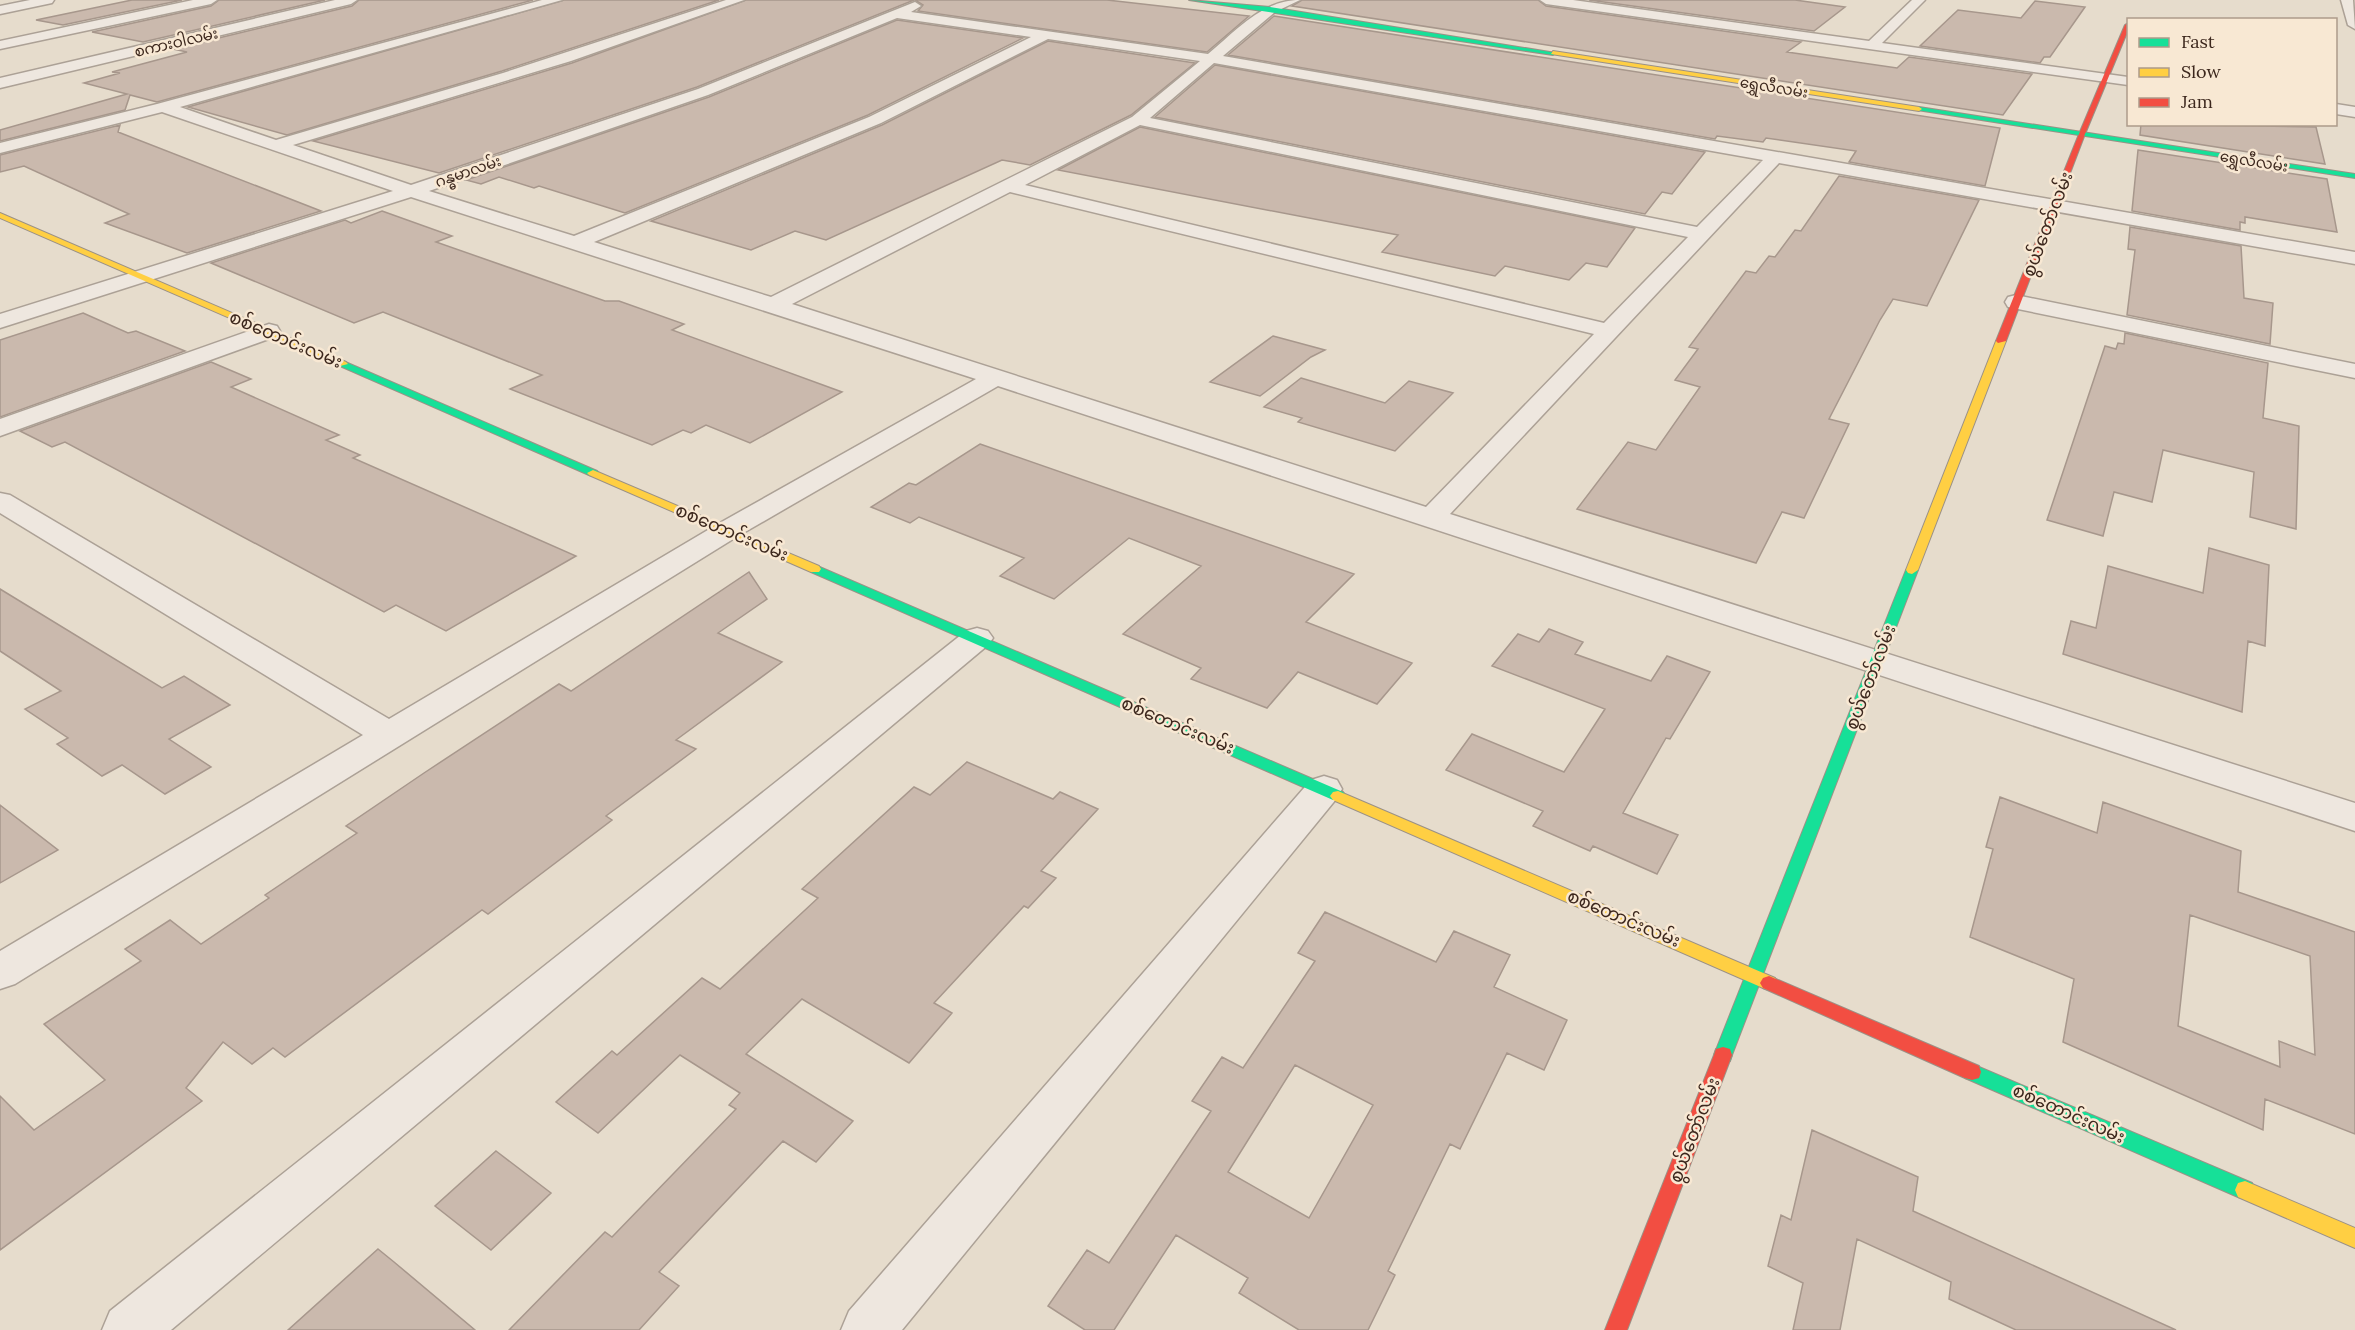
<svg xmlns="http://www.w3.org/2000/svg" width="2355" height="1330" font-family="Lora,'Noto Sans Myanmar',serif">
	<rect width="100%" height="100%" fill="#e6dccc"/>
	<path fill="#cab9ad" stroke="#a7978c" stroke-width="1.5" fill-rule="evenodd" d="M132,0H182L63,25L36,20Z
		M219,0H325L143,42L92,32L211,6Z
		M359,0H533L157,102L130,95L125,110L0,141V130L127,94L84,83L120,73L112,72L187,52L173,49L352,6Z
		M564,0H719L502,71L287,135L188,107Z
		M746,0H914L697,87L439,173L313,141L572,63Z
		M915,0H1107L1249,16L1207,52L918,11L923,5Z
		M1302,0H1538L1546,6L1801,42L1787,52L1897,68L1909,57L2032,74L2003,115L1292,6Z
		M1589,0H1795L1845,7L1814,31Z
		M2035,1L2085,7L2050,57H2044L2040,63L1920,46L1958,10L2021,18Z
		M1274,16L2000,128L1985,186L1849,162L1856,151L1766,138L1763,142L1717,136L1715,139L1228,55Z
		M897,20L1023,38L868,115L625,213L539,186L534,188L499,177L481,184L466,180L709,97Z
		M1048,41L1195,63L1131,115L1030,165L1002,160L826,240L795,231L751,250L651,221L882,125Z
		M1215,65L1705,152L1672,194L1662,192L1645,214L1155,117Z
		M2141,124L2316,127L2325,164L2140,135Z
		M120,125L118,132L321,211L187,253L105,223L129,214L24,166L0,172V155Z
		M1140,127L1635,228L1607,267L1586,263L1569,280L1505,266L1495,276L1382,252L1398,235L1058,170Z
		M2138,150L2327,179L2337,232L2245,217V223L2240,222V230L2132,211Z
		M1839,176L1979,200L1927,306L1893,299L1880,320L1829,419L1849,424L1804,518L1782,512L1756,563L1577,509L1628,442L1656,450L1700,387L1675,380L1698,349L1689,347L1746,271L1756,273L1769,256L1775,257L1795,230L1801,231Z
		M382,211L452,236L436,242L605,301H619L684,324L672,330L842,392L750,443L706,425L691,433L683,430L652,445L510,389L542,375L383,312L354,323L211,263L345,220L351,223Z
		M2130,227L2241,246L2244,298L2273,303L2270,344L2127,315L2135,250L2128,249Z
		M83,313L128,333L136,331L185,351L0,417V340Z
		M2125,333L2268,363L2263,418L2299,426L2296,529L2250,517L2254,472L2163,450L2152,502L2114,492L2103,536L2047,520L2105,346L2116,349L2118,343L2124,344Z
		M1273,336L1325,350L1311,357L1260,396L1210,382Z
		M211,362L251,379L231,387L339,435L326,440L360,455L353,458L576,556L446,631L396,605L384,612L65,442L52,447L20,431Z
		M1301,378L1385,403L1409,381L1453,393L1395,451L1298,422L1302,418L1264,407Z
		M980,444L1354,574L1306,622L1412,663L1377,704L1298,672L1267,708L1191,679L1201,668L1123,634L1201,566L1129,538L1054,599L1000,576L1024,558L919,517L910,523L871,507L909,483L916,485Z
		M2209,548L2269,565L2265,646L2248,641L2242,712L2063,654L2071,621L2096,628L2108,566L2203,593Z
		M749,572L767,599L718,633L782,662L676,740L696,749L606,816L612,820L488,914L482,910L285,1057L273,1048L252,1064L223,1042L186,1088L202,1101L0,1250V1096L34,1130L105,1080L44,1024L141,961L125,949L170,920L201,944L269,898L265,895L357,833L346,826L424,773L559,684L571,691Z
		M0,589L162,688L184,676L230,705L169,739L211,767L165,794L122,765L102,776L57,744L68,738L25,709L61,691L0,651Z
		M1549,629L1583,642L1575,654L1651,681L1667,656L1710,672L1670,739L1666,738L1623,813L1678,835L1657,874L1593,846L1590,851L1533,826L1543,811L1446,770L1472,734L1564,772L1605,709L1492,666L1518,634L1539,642Z
		M967,762L1053,799L1060,792L1098,809L1041,871L1056,878L1028,908L1024,906L934,1003L952,1013L909,1063L802,999L746,1054L853,1121L816,1162L783,1141L659,1272L679,1286L639,1330H509L605,1232L612,1237L736,1109L729,1105L740,1093L680,1055L598,1133L556,1102L612,1051L617,1055L702,978L720,989L818,898L802,889L914,787L930,795Z
		M2000,797L2097,833L2103,802L2241,851L2238,892L2355,932V1134L2265,1099L2263,1130L2063,1042L2074,979L1970,937L1993,849L1986,847ZM2190,915L2310,956L2315,1055L2279,1041L2280,1067L2178,1026Z
		M0,805L58,850L0,883Z
		M1325,912L1436,962L1454,931L1510,955L1494,987L1567,1020L1544,1070L1507,1053L1460,1149L1450,1144L1388,1271L1395,1275L1368,1330H1299L1239,1293L1248,1278L1176,1235L1114,1330H1085L1048,1306L1087,1250L1109,1263L1211,1111L1192,1101L1222,1057L1243,1068L1315,961L1298,953ZM1295,1065L1373,1105L1309,1218L1228,1172Z
		M1812,1130L1918,1177L1913,1211L2176,1330H2016L1949,1299L1951,1282L1857,1239L1840,1330H1793L1803,1283L1768,1266L1781,1215L1791,1220Z
		M496,1151L551,1193L491,1250L435,1206Z
		M378,1249L394,1262L475,1330H288Z"/>
	<g fill="none" stroke-linecap="round" stroke-linejoin="round">
		<g stroke="#aca196" stroke-width="3">
			<path id="street" d="M30,0H54L52,3L0,14V6Z
				M193,0H217L211,4L0,49V41Z
				M335,0H357L351,4L0,88V78Z
				M542,0H562L180,107L276,140L503,73L726,0H744L571,61L293,145L411,185L698,89L915,2L921,6L911,12L1208,54C1237,30 1262,0 1300,0L1275,12L1223,56L2355,252V264L1779,163L1450,514L2355,803V831L998,386L738,536L15,984L0,989V951L363,735L0,513V493L10,495L389,719L718,524L976,379L411,197L0,328V314L393,191L162,112L0,153V143L157,104ZM897,18L1031,37L869,117L574,236L429,191L708,95ZM1048,39L1200,61L1132,117L771,297L594,242L881,123ZM1214,63L1763,160L1697,227L1150,118ZM1140,125L1688,237L1604,323L1025,185ZM1010,192L1594,334L1426,507L792,304Z
				M1540,0H1573L1869,41L1912,0H1925L1882,43L2128,77V85L1546,4Z
				M2341,0H2353L2355,29L2348,25Z
				M2336,104L2355,107V117L2336,114Z
				M2016,295L2355,364V378L2008,307L2005,302L2008,297Z
				M269,324L277,326L280,331L277,336L0,436V419Z
				M977,628L988,631L993,638L988,645L171,1330H102L110,1311L966,631Z
				M1324,776L1337,780L1342,789L1337,798L902,1330H841L849,1311L1311,780Z"/>
		</g>
		<g stroke="#9b9186" stroke-width="2">
			<path id="fast" d="M1189,0L1270,7L1556,53L1553,55Z
				M1919,107L2355,174V178L1917,110Z
				M343,361L597,471L599,473L593,476L589,475L340,366V362Z
				M815,565L1343,792L1346,796L1343,800H1333L811,572L809,569L811,566Z
				M1912,566L1918,570L1732,1055L1730,1061L1723,1063L1716,1061L1714,1055L1906,570Z
				M1972,1064L2252,1183L2255,1190L2252,1197L2245,1199L2238,1197L1965,1078L1963,1072L1965,1066Z"/>
		</g>
		<g stroke="#9b9186" stroke-width="2">
			<path id="slow" d="M1553,51L1919,107L1922,109L1919,111L1551,54Z
				M0,213L346,362L348,364L340,366L0,218Z
				M2001,338L2006,341L1918,570L1912,574L1908,573L1906,570L1996,341Z
				M593,470L819,566L821,569L819,572H811L589,475L587,473Z
				M1338,791L1775,978L1778,983L1775,988L1769,990L1763,988L1333,800L1330,796L1333,792Z
				M2245,1181L2355,1228V1248L2238,1197L2235,1190L2238,1183Z"/>
		</g>
		<g stroke="#9b9186" stroke-width="2">
			<path id="jam" d="M2128,23V30L2085,134L2006,341L1998,343L1996,341L2079,134L2125,25Z
				M1769,976L1979,1066L1981,1072L1979,1078L1972,1080L1965,1078L1763,988L1760,983L1763,978Z
				M1723,1047L1730,1049L1732,1055L1627,1330H1605L1714,1055L1716,1049Z"/>
		</g>
		<use href="#street" fill="#eee7df" fill-rule="evenodd"/>
		<use href="#fast" fill="#16e098" fill-rule="evenodd"/>
		<use href="#slow" fill="#ffcf43" fill-rule="evenodd"/>
		<use href="#jam" fill="#f24e42" fill-rule="evenodd"/>
	</g>
	<g text-anchor="middle" dominant-baseline="central" stroke-width="5" stroke-linejoin="round" paint-order="stroke">
		<g font-size="15" fill="#3c271d" stroke="#f8e8d3">
			<text transform="translate(176 42) rotate(-13)">စကားဝါလမ်း</text>
			<text transform="translate(1774 87) rotate(9)">ရွှေလီလမ်း</text>
			<text transform="translate(2254 161) rotate(9)">ရွှေလီလမ်း</text>
			<text transform="translate(468 171) rotate(-19)">ဂန္ဓမာလမ်း</text>
		</g>
		<g font-size="18" fill="#3c271d" stroke="#f8e8d3">
			<text transform="translate(2047 224) rotate(-69)">စွယ်တော်လမ်း</text>
			<text transform="translate(286 339) rotate(23)">စစ်တောင်းလမ်း</text>
			<text transform="translate(732 532) rotate(23)">စစ်တောင်းလမ်း</text>
			<text transform="translate(1870 677) rotate(-69)">စွယ်တော်လမ်း</text>
			<text transform="translate(1178 725) rotate(23)">စစ်တောင်းလမ်း</text>
			<text transform="translate(1624 918) rotate(23)">စစ်တောင်းလမ်း</text>
			<text transform="translate(2069 1113) rotate(24)">စစ်တောင်းလမ်း</text>
			<text transform="translate(1694 1130) rotate(-69)">စွယ်တော်လမ်း</text>
		</g>
	</g>
	<rect x="2127" y="18" width="210" height="108" fill="#f8e8d3" stroke="#ad9b8a" stroke-width="1.5"/>
	<rect x="2139" y="38" width="30" height="9" fill="#16e098" stroke="#ad9b8a" stroke-width="1.5"/>
	<text x="2181" y="48" font-size="18" fill="#3c271d">Fast</text>
	<rect x="2139" y="68" width="30" height="9" fill="#ffcf43" stroke="#ad9b8a" stroke-width="1.5"/>
	<text x="2181" y="78" font-size="18" fill="#3c271d">Slow</text>
	<rect x="2139" y="98" width="30" height="9" fill="#f24e42" stroke="#ad9b8a" stroke-width="1.5"/>
	<text x="2181" y="108" font-size="18" fill="#3c271d">Jam</text>
</svg>
